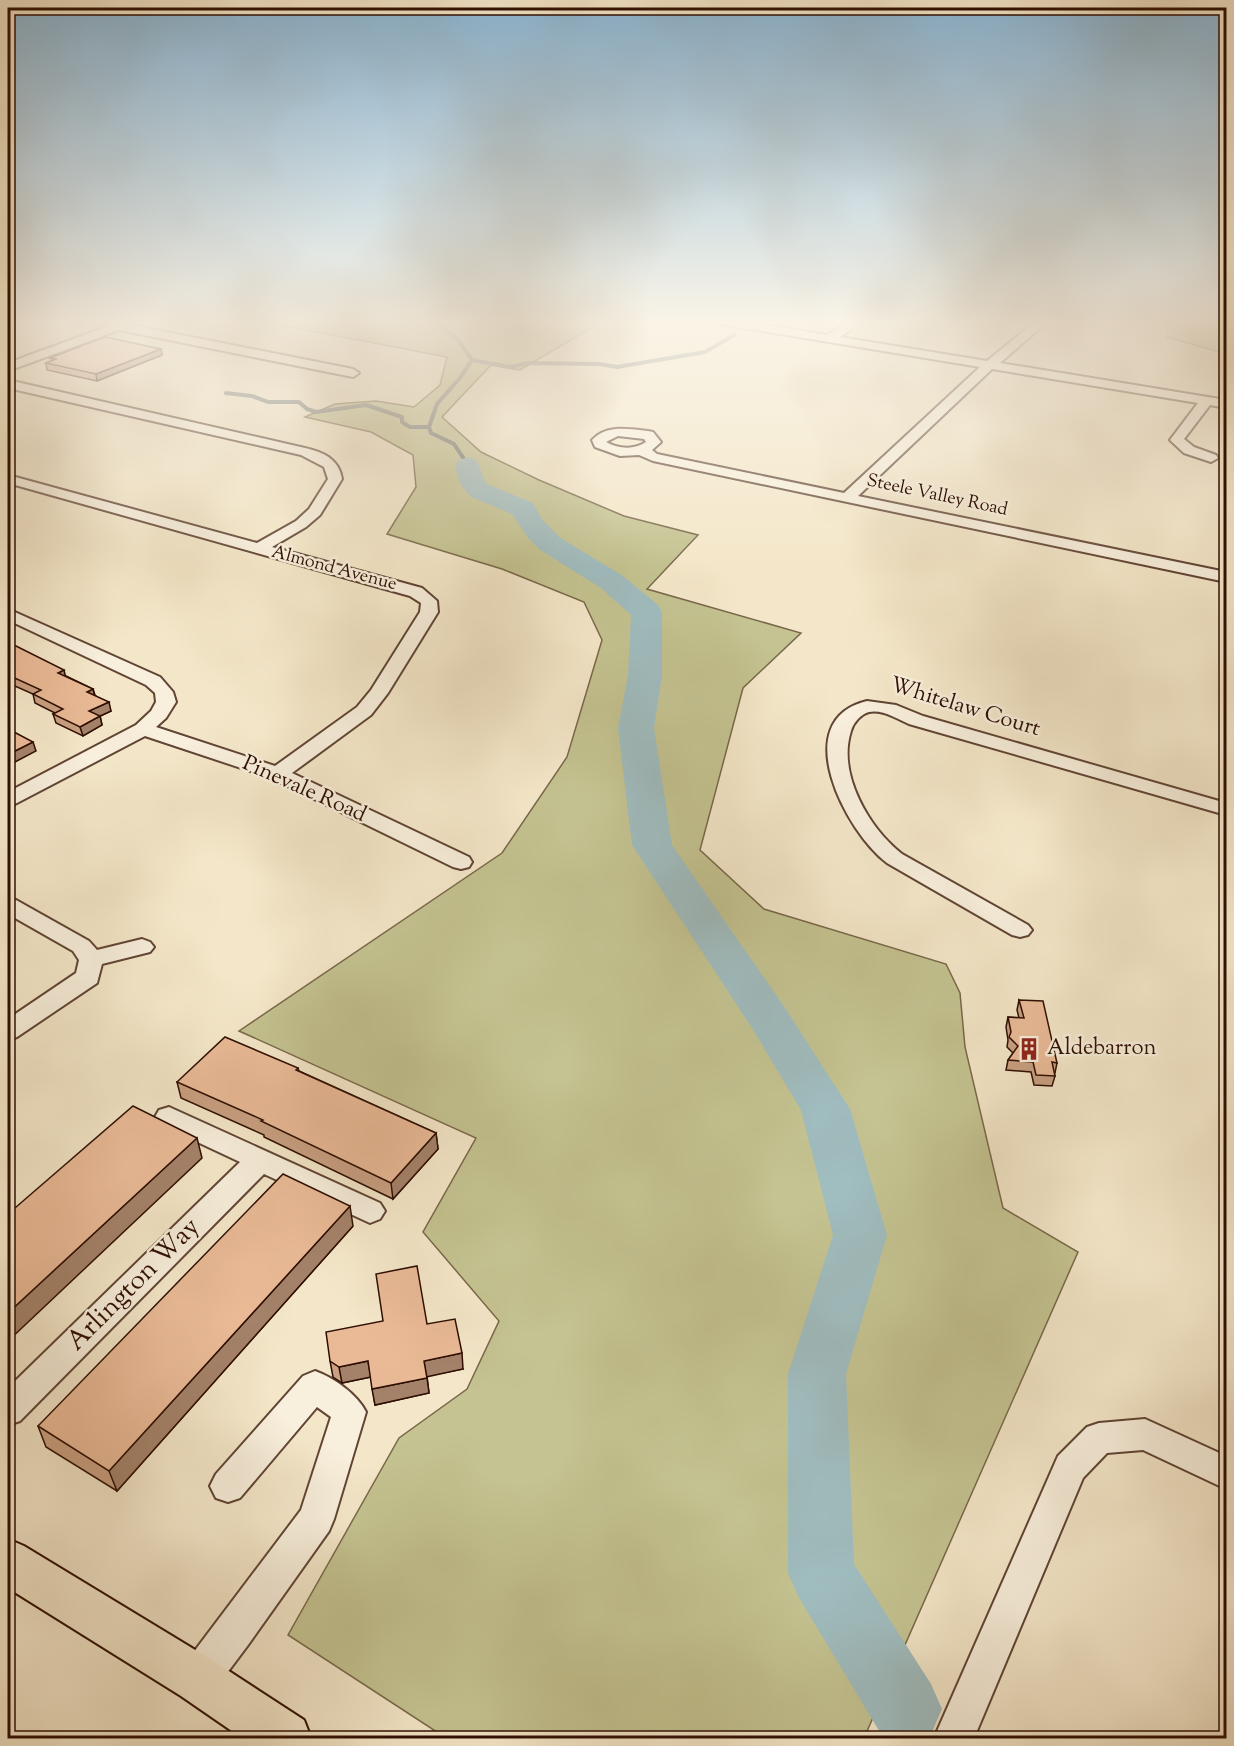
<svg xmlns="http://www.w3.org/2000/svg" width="1234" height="1746" font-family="'Sorts Mill Goudy',serif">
	<rect width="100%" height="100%" fill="#f4e7c9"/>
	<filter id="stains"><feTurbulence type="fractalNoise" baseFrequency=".00333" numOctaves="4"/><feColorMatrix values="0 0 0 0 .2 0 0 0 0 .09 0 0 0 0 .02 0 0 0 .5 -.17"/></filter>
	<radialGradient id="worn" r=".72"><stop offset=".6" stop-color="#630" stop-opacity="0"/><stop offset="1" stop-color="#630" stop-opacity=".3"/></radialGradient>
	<path fill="#c4c391" stroke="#79684a" stroke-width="1.5" d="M289,321H603L520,370L491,365L442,417L481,452L539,480L624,516L698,535L647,589L801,633L743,688L700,850L764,909L946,964L960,993L965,1047L1003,1208L1078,1252L864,1738H446L288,1635L399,1438L467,1389L499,1321L423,1232L476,1138L239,1031L502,853L567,757L602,640L584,602L502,569L387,534L416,487L413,455L371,432L305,417L335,404L376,401L414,407L440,385L447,357L280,325Z
		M1166,321H1226V354L1167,337Z"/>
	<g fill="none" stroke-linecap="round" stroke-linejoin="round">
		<path stroke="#727774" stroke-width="4" d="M472,360L510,367L529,363L599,364L617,367L705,352L734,335
			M226,393L252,396L268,402H299L307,409L316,412L366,405L402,417V422L410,427H429L431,433L454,444L468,465
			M429,427L437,404L460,378L472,360L458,340L436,321"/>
		<path fill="#a0bdc0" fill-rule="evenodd" d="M468,457L477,460L485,482L489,485L533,503L542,519L559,537L623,576L658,605L662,612V675L654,728L672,845L785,1008L850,1109L887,1235L846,1374L854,1564L931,1684L942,1709L931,1734C915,1741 897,1741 881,1734L798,1596L788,1573V1374L833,1235L801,1110L752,1028L632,845L618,728L628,675L631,615L601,588L539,549L529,539L512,514L471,497L460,484L455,465L459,460Z"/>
		<g stroke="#604434" stroke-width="4">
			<path id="minor" d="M88,321H111L353,369L359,373L353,377L119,330L8,371V363L106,327Z
				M715,321H742L827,335L850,321H863L840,337L987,361L1036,321H1048L1000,363L1226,400V408L1210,405L1184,439L1194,447L1216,455L1218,458L1211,462L1184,453L1170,440L1198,403L992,369L858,496L1226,572V582L653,461L639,455L620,456L595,447L592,440C607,424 629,429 648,431L653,432L661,442L652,450L657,454L844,493L980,367L720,324ZM618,436L644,439L646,442C634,450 619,449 606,442Z
				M8,380L305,448C323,452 339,459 342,479L320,515L306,527L272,547L422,588L437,601L438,612L388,693L371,715L292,773L469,857L472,862L469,867L461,869L453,867L271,778L145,736L15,804L8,806V792L136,725L151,711L156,702L155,693L146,685L8,620V609L160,677L173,692L176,702L166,718L156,727L275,766L357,707L371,690L420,612L421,603L410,596L8,483V475L257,543L296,521L309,509L328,479L324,467L301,455L8,388Z
				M867,701L896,705L923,716L1226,803V815L909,724C898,719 882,709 869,712C861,714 853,723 851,731C837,774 869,828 902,854L1028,925L1032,930L1028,935L1020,937L1012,935L887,863C846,832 787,720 867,701Z
				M8,898L16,900L89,941L97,950L142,939L150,942L154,947L150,952L102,964L97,983L17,1037L8,1040V1019L76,973L79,960L73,951L8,914Z
				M169,1107L380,1203L385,1211L380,1219L370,1223L264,1174L20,1421L8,1425V1388L240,1162L159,1124L155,1117L159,1110Z
				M315,1371C334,1378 357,1394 366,1412L334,1519L329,1531L248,1645L212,1693L198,1698L184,1693L179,1679L184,1665L301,1510L331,1417L317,1407L240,1498L228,1502L216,1498L210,1486L216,1474L303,1376Z
				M1145,1419L1226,1456V1489L1143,1450L1107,1453L1083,1478L974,1738H934L1058,1456L1087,1427L1099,1423Z"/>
		</g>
		<g stroke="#2e0e02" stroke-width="4">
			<path id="major" d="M8,1539L24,1546L215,1662L304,1720L311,1738H242L181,1696L8,1588Z"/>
		</g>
		<use href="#minor" fill="#f8efdc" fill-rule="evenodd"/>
		<use href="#major" fill="#f4e7c9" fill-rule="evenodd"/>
	</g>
	<path fill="#c9a082" stroke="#2e0e02" stroke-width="1.5" d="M161,349L162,355L97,381L47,370L46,363L51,361L50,358Z
		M8,642L66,676L93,689L95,695L111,711L100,716L102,725L83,736L56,723L53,714L55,713L35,703L33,694L8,683Z
		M1019,1000L1057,1063L1055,1073H1054L1055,1076L1052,1086L1034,1085L1031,1072L1006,1070L1008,1060L1013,1053L1007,1047L1008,1040L1006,1027L1008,1017L1019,1018L1017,1010Z
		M298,1068L299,1071L436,1133L438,1149L393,1199L264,1137V1135L181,1098L177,1082Z
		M353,1226L117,1491L46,1447L38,1426Z
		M427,1324L463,1369L427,1376L429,1393L375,1405L371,1377L342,1383L333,1377L330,1361Z"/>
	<path fill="#a4826a" stroke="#2e0e02" stroke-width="1.5" d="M161,349L162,355L97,381L96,374Z
		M64,670L66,679L58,673Z
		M93,689L95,698L87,692Z
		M109,702L111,711L92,720L89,711Z
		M100,716L102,725L83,736L80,727Z
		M33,742L36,751L13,763V764L8,767V757L9,754Z
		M436,1133L438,1149L393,1199L391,1183Z
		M197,1138L202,1158L8,1341V1313Z
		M350,1206L353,1226L117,1491L109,1471Z
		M462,1353L463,1369L426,1377L424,1361Z
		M368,1361L371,1377L342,1383L339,1367Z
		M427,1378L429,1393L375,1405L372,1389Z"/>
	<path fill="#eaba97" stroke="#2e0e02" stroke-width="1.5" d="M105,337L161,349L96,374L46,363L56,359L50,358Z
		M8,642L64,670L58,673L93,689L87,692L109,702L89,711L100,716L80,727L53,714L63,709L33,694L41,690L8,675Z
		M14,732L33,742L9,754L11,755L8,757V735Z
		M1019,1000L1043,1001L1057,1063L1052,1062L1055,1076L1036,1075L1033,1062L1008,1060L1018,1046L1009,1037L1011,1032L1008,1017L1024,1018Z
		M225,1037L298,1068L296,1070L436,1133L391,1183L261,1121L263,1120L177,1082Z
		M133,1106L197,1138L8,1313V1214Z
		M283,1174L350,1206L109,1471L38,1426Z
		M417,1266L427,1324L455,1319L462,1353L424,1361L427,1378L372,1389L368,1361L339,1367L330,1361L326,1332L383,1321L376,1274Z"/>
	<linearGradient id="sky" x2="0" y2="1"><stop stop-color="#8bb8d8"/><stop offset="0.57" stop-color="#faf4e7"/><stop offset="1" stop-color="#faf4e7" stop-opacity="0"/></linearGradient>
	<rect width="1234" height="566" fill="url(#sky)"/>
	<defs>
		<g id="building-bare" transform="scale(1.8)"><path d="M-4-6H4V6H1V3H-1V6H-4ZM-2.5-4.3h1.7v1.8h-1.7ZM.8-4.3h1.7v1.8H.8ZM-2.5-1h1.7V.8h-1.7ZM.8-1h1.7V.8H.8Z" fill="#8f2418" stroke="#f8efdc" stroke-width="2.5" paint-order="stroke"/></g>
	</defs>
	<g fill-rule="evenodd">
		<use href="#building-bare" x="1029" y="1049"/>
	</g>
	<g text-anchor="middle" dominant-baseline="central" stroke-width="5" stroke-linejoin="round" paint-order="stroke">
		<g font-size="18" fill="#2e0e02" stroke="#f8efdc">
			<text transform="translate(937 496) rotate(12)">Steele Valley Road</text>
			<text transform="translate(334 569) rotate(15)">Almond Avenue</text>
		</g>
		<g font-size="22" fill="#2e0e02" stroke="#f8efdc">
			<text transform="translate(965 708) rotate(17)">Whitelaw Court</text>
			<text transform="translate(304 790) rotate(24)">Pinevale Road</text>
		</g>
		<g font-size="22" fill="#2e0e02" stroke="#f8efdc" text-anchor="start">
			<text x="1047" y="1049">Aldebarron</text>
		</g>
		<g font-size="27" fill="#2e0e02" stroke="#f8efdc">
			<text transform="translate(134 1285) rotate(-45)">Arlington Way</text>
		</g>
	</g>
	<rect width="1234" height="1746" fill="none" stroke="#f4e7c9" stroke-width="30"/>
	<rect x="9" y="9" width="1216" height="1728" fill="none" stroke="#2e0e02" stroke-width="3"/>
	<rect x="15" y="15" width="1204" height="1716" fill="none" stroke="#2e0e02" stroke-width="1.5"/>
	<rect width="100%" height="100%" filter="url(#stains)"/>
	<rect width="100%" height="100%" fill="url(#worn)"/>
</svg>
